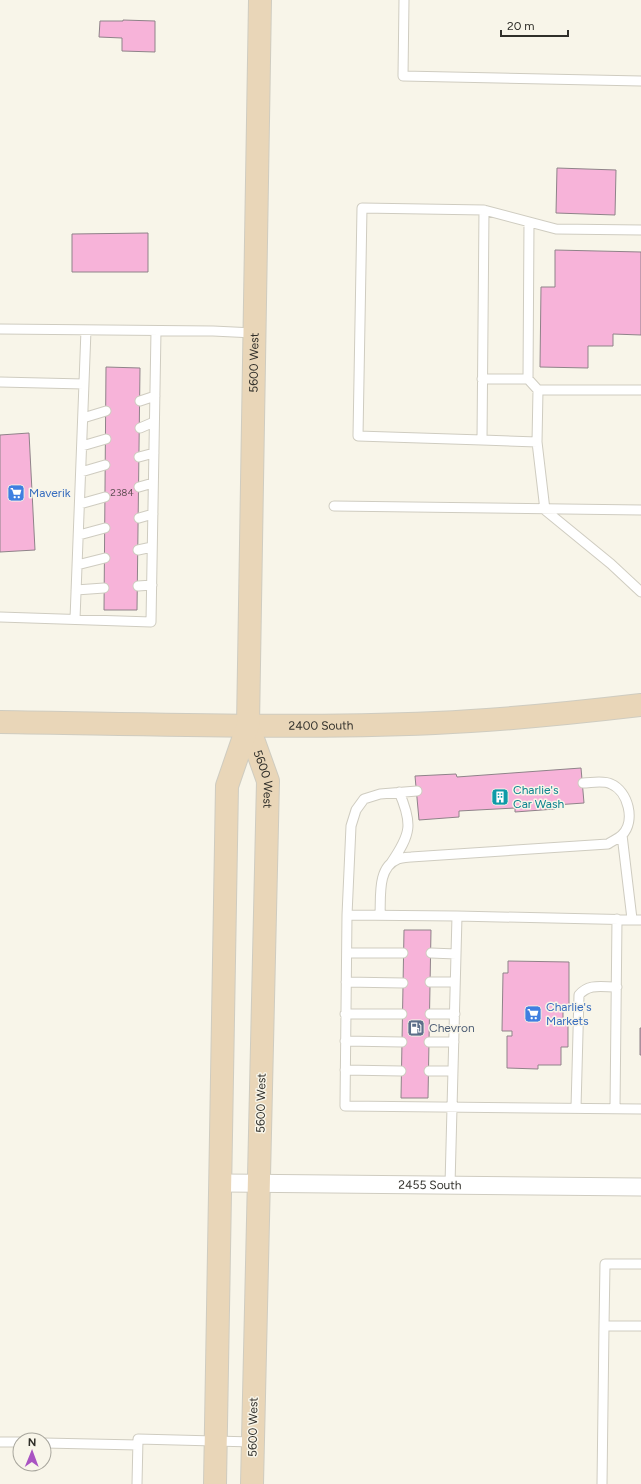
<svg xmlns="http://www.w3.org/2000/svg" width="641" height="1484" font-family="Figtree,sans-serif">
	<rect width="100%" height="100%" fill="#f8f5e9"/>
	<path fill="#f7b3d9" stroke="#8f8389" d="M123,20L155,21V52L122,51V38L99,37L100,21H123Z
		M557,168L616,170L615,215L556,213Z
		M148,233V272H72V234Z
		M555,250L641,252V335L613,334V346H588V368L540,367L541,287H555Z
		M106,367L140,368L137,610H104Z
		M29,433L35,550L0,552V435Z
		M581,768L584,803L555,805V809L515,812V808L459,811V817L419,820L415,776L456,774L457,777Z
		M404,930H431L428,1098H401Z
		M508,961L569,962V1007H563V1021H568V1047H561V1065H538V1069L507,1068V1036H512V1031H502L503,973H508Z
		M640,1028H641V1055H640Z"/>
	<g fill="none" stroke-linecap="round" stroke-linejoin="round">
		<g stroke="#cfccc0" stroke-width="11">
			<path id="lane" d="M404,0L403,76L641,81
				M362,208L484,210L482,440L358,436Z
				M484,210L556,229L641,230
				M0,329L213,331L254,333
				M482,379H528L538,390H641
				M528,379L529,222
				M0,382L84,384
				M140,401L155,396
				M83,418L106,411
				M140,428L154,422
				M482,440L537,442L538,390
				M537,442L545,510L611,564L641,592
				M82,446L106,439
				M139,457L154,453
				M81,472L105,465
				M139,487L153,483
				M80,504L105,497
				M334,506L641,510
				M139,518L153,514
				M79,535L105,528
				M138,550L152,547
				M77,565L105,558
				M138,586L152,585
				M76,590L104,588
				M0,617L151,622L156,331
				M75,619L86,330
				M622,835L632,919
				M391,863C411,834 413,824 399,792
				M347,915L351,826L356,810L364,799L380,794L417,791
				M380,915C381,897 377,867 398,859C402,858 407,857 411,857L608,844C612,841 618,839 622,835C636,821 628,791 611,784C603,780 591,783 583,783
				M457,916L347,915L345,1106L641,1109
				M347,953H403
				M431,953L456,954
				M346,982L403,983
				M430,982H455
				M345,1014H402
				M430,1014H455
				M345,1041L402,1042
				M429,1042H454
				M345,1070L401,1071
				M429,1071H453
				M576,1108L579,995C589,983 602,987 617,987
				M615,1108L617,919
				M450,1185L457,916L641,920
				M604,1326L605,1264H641
				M0,1442H20
				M44,1443L138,1445
				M137,1484L138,1439L253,1442
				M602,1484L604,1326H641"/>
		</g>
		<g stroke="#cfccc0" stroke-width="19">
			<g id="street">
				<path id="s1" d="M220,1183L641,1187"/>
			</g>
		</g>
		<g stroke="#cfccc0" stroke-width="24">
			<g id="secondary">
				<path id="s2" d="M0,722C145,724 290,729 435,723C504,720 573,713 641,705"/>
				<path id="s3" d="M248,725L268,781L252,1484"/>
				<path id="s4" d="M215,1484L227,786L248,725L260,0"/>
			</g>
		</g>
		<use href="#lane" stroke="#fff" stroke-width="9"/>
		<use href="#street" stroke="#fff" stroke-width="17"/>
		<use href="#secondary" stroke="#e9d6b8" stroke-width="22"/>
	</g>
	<defs>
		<g id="supermarket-square" transform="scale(0.9)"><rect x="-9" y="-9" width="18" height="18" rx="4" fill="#3f7fe0" stroke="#f8f5e9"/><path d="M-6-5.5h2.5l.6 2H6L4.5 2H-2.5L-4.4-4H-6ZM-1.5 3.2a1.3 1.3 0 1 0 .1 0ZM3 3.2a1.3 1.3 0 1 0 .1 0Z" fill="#fff"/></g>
		<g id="building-square" transform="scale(0.9)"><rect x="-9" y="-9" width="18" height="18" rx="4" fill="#0f9aa8" stroke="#f8f5e9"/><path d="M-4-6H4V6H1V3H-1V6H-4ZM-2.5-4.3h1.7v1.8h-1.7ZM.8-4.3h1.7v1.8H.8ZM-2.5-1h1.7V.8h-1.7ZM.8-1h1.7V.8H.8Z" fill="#fff"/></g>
		<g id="fuel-square" transform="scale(0.9)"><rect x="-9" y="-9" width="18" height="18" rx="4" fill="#5c6f8a" stroke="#f8f5e9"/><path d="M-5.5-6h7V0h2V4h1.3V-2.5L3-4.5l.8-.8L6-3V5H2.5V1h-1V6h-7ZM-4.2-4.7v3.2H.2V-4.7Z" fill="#fff"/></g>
	</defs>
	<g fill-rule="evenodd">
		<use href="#supermarket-square" x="16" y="493"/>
		<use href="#building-square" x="500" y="797"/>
		<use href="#supermarket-square" x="533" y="1014"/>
		<use href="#fuel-square" x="416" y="1028"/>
	</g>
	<g text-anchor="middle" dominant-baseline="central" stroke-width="3" stroke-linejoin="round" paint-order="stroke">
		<g font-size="10" fill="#625056">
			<text x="122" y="492">2384</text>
		</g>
		<g font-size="12" fill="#302f2a" stroke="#f8f5e9">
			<text stroke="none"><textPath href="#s4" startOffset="1125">5600 West</textPath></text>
			<text stroke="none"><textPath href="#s2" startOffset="321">2400 South</textPath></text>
			<text stroke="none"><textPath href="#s3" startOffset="57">5600 West</textPath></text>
			<text transform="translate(261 1103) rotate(-89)">5600 West</text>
			<text stroke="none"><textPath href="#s1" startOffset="210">2455 South</textPath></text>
			<text transform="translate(253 1427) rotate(-89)">5600 West</text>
		</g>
		<g font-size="12" fill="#366cbe" stroke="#f8f5e9" text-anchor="start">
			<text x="29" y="493">Maverik</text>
			<text x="546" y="1007">Charlie's<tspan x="546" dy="14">Markets</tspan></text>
		</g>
		<g font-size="12" fill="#0d838f" stroke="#f8f5e9" text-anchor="start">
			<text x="513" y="790">Charlie's<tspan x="513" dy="14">Car Wash</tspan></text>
		</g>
		<g font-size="12" fill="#4e5e75" stroke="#f8f5e9" text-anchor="start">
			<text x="429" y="1028">Chevron</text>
		</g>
	</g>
	<g transform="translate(32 1452) rotate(1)"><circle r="19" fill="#f8f5e9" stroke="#a8a69d"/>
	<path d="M0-3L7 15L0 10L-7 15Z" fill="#a953c2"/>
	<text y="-6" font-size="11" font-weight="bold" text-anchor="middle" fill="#302f2a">N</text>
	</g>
	<path d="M501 30v6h67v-6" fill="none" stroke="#302f2a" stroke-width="2"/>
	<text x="507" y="30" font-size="12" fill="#302f2a" stroke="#f8f5e9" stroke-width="3" paint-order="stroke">20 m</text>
</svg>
